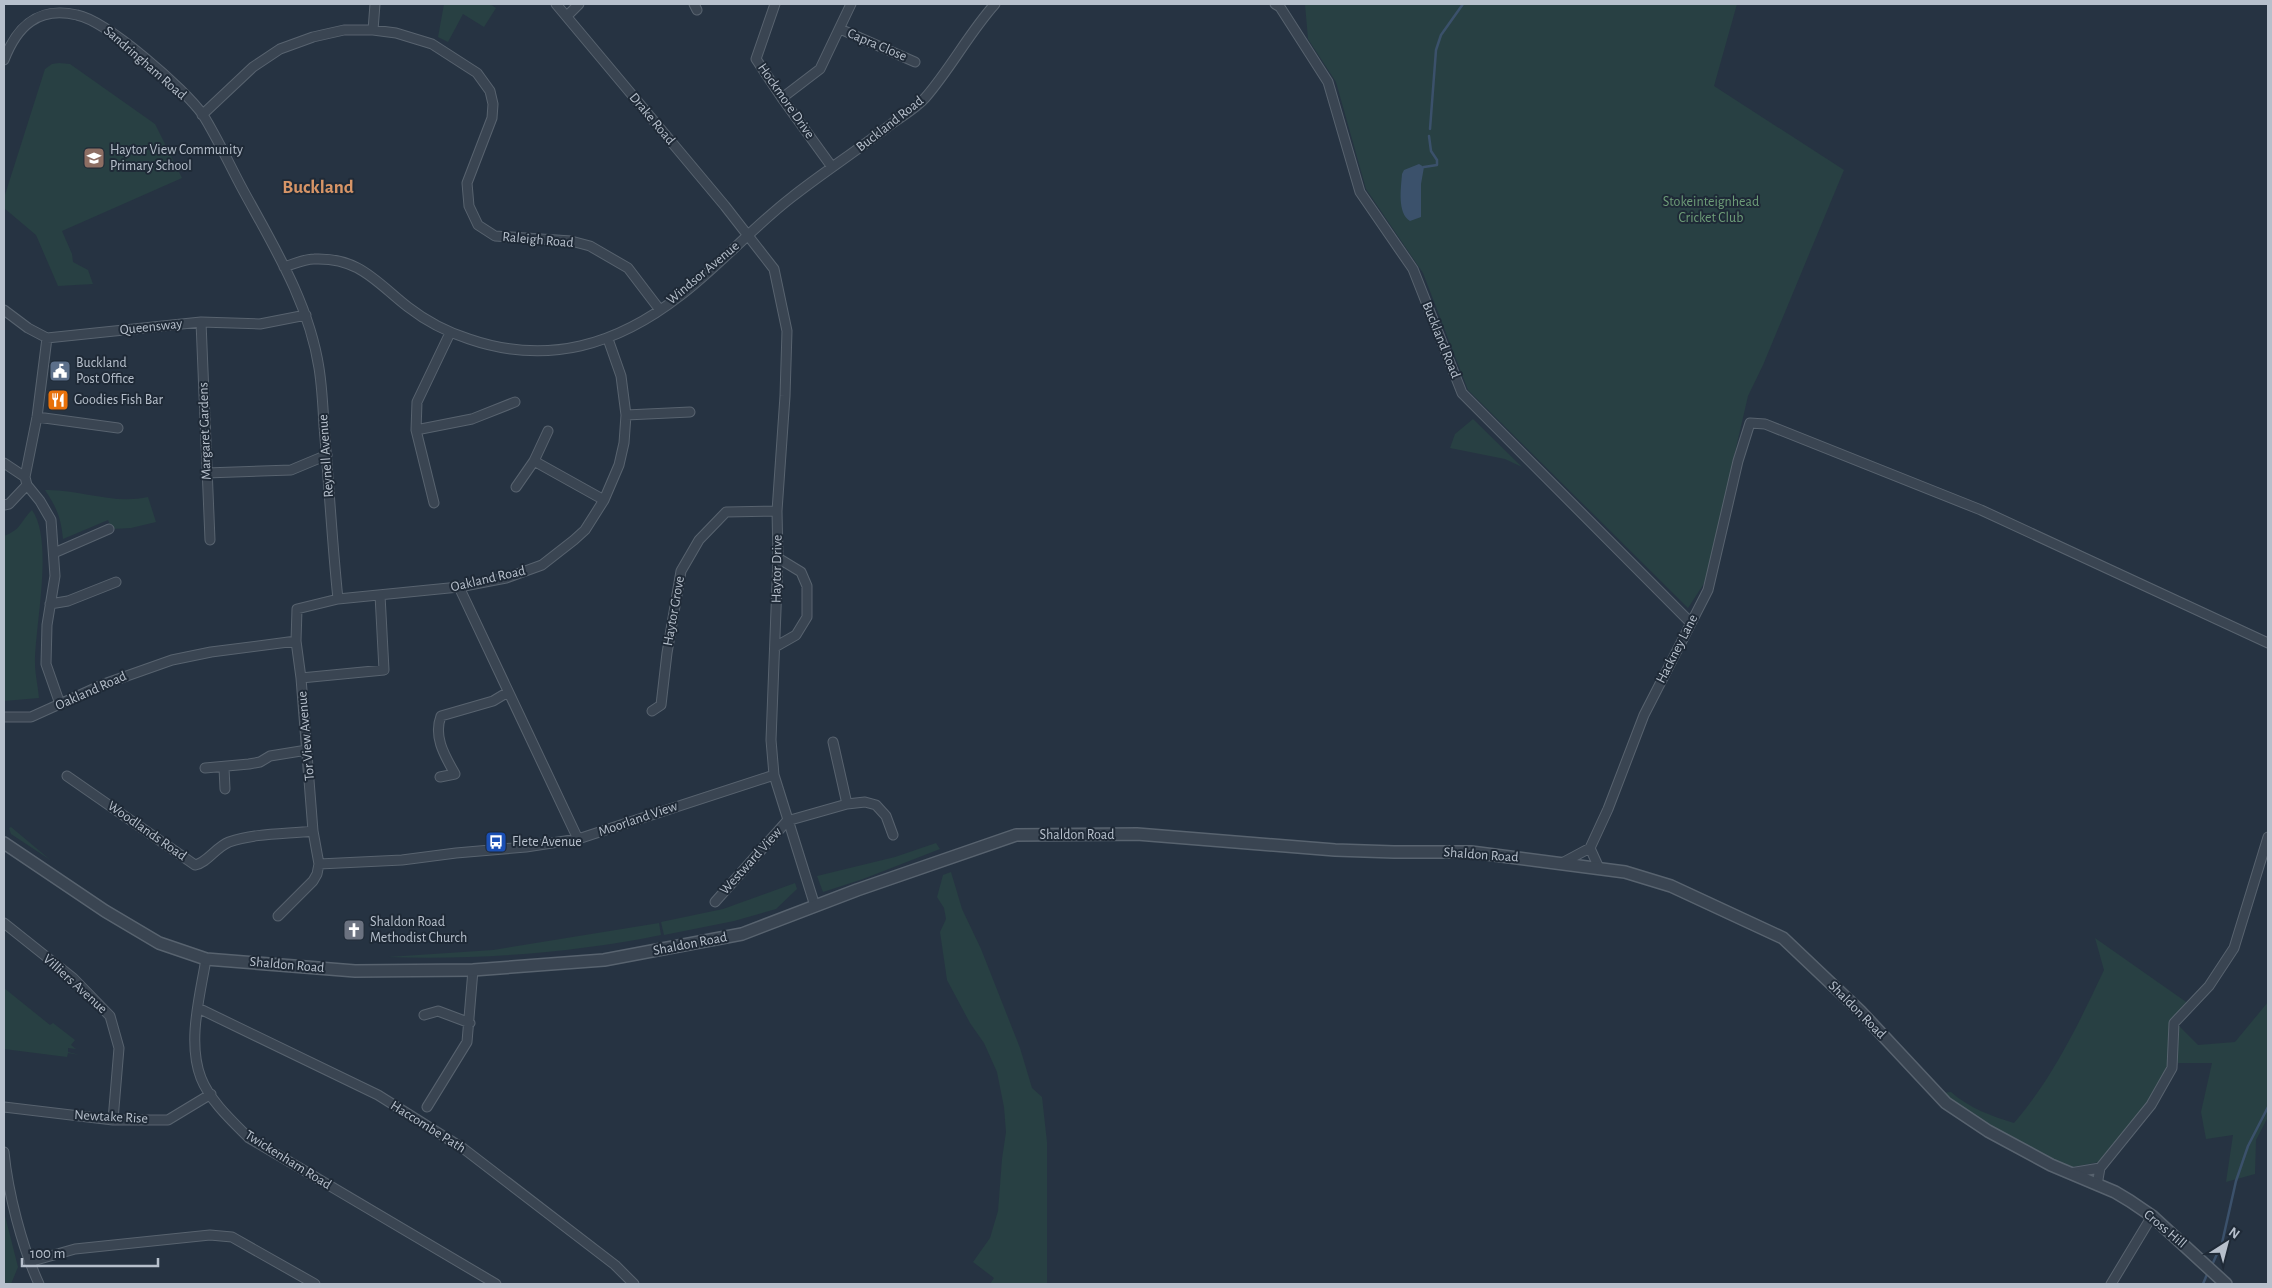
<svg xmlns="http://www.w3.org/2000/svg" width="2272" height="1288" font-family="'Alegreya Sans',sans-serif">
	<rect width="100%" height="100%" fill="#263342"/>
	<path fill="#284043" d="M444,4H490L496,8L484,27L463,14L448,42L438,37Z
		M1305,4H1737L1714,86L1844,170L1763,365L1748,396L1705,582L1688,608L1468,390L1423,273L1366,189L1336,82L1308,39Z
		M59,63L70,64L155,124L182,178L62,231L72,254L73,262L88,270L93,284L58,286L36,235L4,208V198L45,69L52,64Z
		M1473,419L1522,467L1505,459L1450,448L1455,434Z
		M45,490C80,489 113,505 148,497L156,522L131,528L112,529L108,520L63,539C61,518 57,508 45,490Z
		M32,510C54,541 35,625 35,663C35,674 38,686 39,698L4,701V536C22,529 19,523 32,510Z
		M11,827L48,858L52,861L11,834L9,828Z
		M936,843L940,849L863,879L823,892L817,876L895,857Z
		M951,872L962,909L981,949L1020,1048L1032,1088L1042,1097L1047,1142V1284H990L994,1278L973,1262L990,1238L998,1211L1002,1159L1006,1132L1004,1107L997,1072L984,1043L970,1023L947,980L940,932L946,919L944,908L937,897L943,875Z
		M795,883L797,889L776,909L734,921L664,935L661,922L723,909Z
		M659,923L661,935C572,953 479,960 388,957L493,950Z
		M2095,938L2189,1004L2173,1022L2168,1067L2146,1106L2099,1162L2068,1168L1989,1127L1950,1101L1943,1093L1951,1092C1969,1108 1991,1116 2014,1123C2053,1078 2079,1023 2104,970Z
		M4,988L50,1025L53,1023L75,1040L71,1045L76,1049L68,1048V1052L80,1055L68,1053L67,1057L4,1049Z
		M2268,1002V1117L2256,1140L2255,1174L2226,1182L2233,1135L2206,1139L2201,1112L2212,1063H2178V1025L2198,1045L2235,1042Z
		M4,1212L18,1267L11,1284H4Z"/>
	<path fill="#3b516b" d="M1419,164L1424,167L1421,184V217L1410,221C1397,213 1401,188 1402,174L1404,170Z"/>
	<g fill="none" stroke-linecap="round" stroke-linejoin="round">
		<path stroke="#3b516b" stroke-width="2.5" d="M1430,129L1436,50L1441,35L1463,4
			M1424,167L1437,165V160L1431,151L1429,136
			M2212,1265L2222,1243L2236,1181L2248,1146L2268,1107
			M2203,1284L2208,1272"/>
		<g stroke="#58636f" stroke-width="11">
			<path id="minor" d="M556,4L725,206L774,269L787,331L785,396L777,511L778,558L771,740L774,775L815,906
				M694,4L697,10
				M775,4L756,59L782,98L832,167
				M1275,4L1280,7L1328,82L1360,192L1413,269L1462,393L1690,622
				M567,16L579,4
				M840,29L915,62
				M373,30L375,4
				M4,60C17,26 38,6 77,15C107,21 185,89 203,115C218,139 230,166 243,190C274,247 309,303 319,368C322,387 323,406 324,426C329,484 332,542 338,599
				M782,98L820,69L851,4
				M202,115L253,67L280,49L313,37L344,30H373L396,33L432,44L477,73L490,91L493,104L492,118L467,183L469,206L478,225L495,236L571,241L590,246L628,268L660,310
				M284,267C294,264 304,259 314,259C359,257 376,282 408,307C426,321 447,332 469,339C548,366 617,345 681,295C720,265 753,227 792,197C825,171 861,148 894,122C904,115 917,107 925,98C951,68 969,33 995,4
				M4,310L28,328L47,338L201,322L260,324L306,315
				M201,322L210,540
				M47,338L37,417L25,477L27,485L40,501L51,520L55,576L47,625L46,664L60,704
				M626,415L690,412
				M37,417L118,428
				M416,430L472,419L515,402
				M534,461L604,500
				M4,463L25,477
				M206,473L291,470L327,455
				M516,487L534,461L548,431
				M434,503L416,430L417,402L450,333
				M4,505L9,504L27,485
				M54,553L109,529
				M459,587L578,839
				M50,604L68,601L116,582
				M775,647L796,635L807,617V586L801,572L778,558
				M301,678L384,670L380,595
				M652,711L661,705L667,653L681,571L699,540L726,512L777,511
				M4,717H31L104,684L172,660L211,652L296,641
				M833,742L847,804
				M205,768L249,764L260,762L270,756L307,750
				M224,768L225,789
				M67,776L195,865C207,863 216,847 229,842C255,833 286,834 313,831
				M440,777L455,774C445,756 433,737 441,716L493,701L508,692
				M1562,863L1590,848
				M319,864L402,860L456,853L526,847L578,839L774,775
				M1599,868L1590,848L1608,809L1644,715L1708,590L1738,461L1750,423L1765,424L1981,510L2268,643
				M715,902L787,821L847,804L865,802L876,805L886,816L893,835
				M278,916L313,881L317,874L319,864L313,831L301,678L296,641L297,609L338,599L459,587L506,578L542,565L574,540L585,530L604,500L619,465L624,443L626,415L621,376L608,339
				M4,923L73,978L110,1016L119,1048L113,1120
				M206,959C200,996 187,1042 201,1078C210,1101 232,1121 249,1138L496,1284
				M198,1008L378,1095L464,1149L615,1265L634,1284
				M424,1015L438,1011L470,1023
				M4,1107L113,1120H168L211,1094
				M427,1107L467,1042L473,970
				M4,1152C8,1193 22,1247 39,1284
				M2070,1173L2100,1168
				M2097,1185L2100,1168L2151,1105L2172,1068L2174,1023L2209,986L2234,948L2268,837
				M29,1262L75,1249L210,1235L232,1237L315,1284
				M2111,1284L2152,1216"/>
		</g>
		<g stroke="#58636f" stroke-width="14">
			<path id="tertiary" d="M4,843L105,911L159,943L206,959L355,971L473,970L604,960L742,934L857,890L1016,835L1137,834L1335,850L1394,852H1471L1625,872L1671,886L1783,938L1860,1011L1946,1103L1988,1131L2051,1165L2115,1192L2130,1201L2152,1216L2226,1284"/>
		</g>
		<use href="#minor" stroke="#3a4552" stroke-width="9"/>
		<use href="#tertiary" stroke="#3a4552" stroke-width="11"/>
	</g>
	<defs>
		<g id="school-square" transform="scale(1.125)"><rect x="-9" y="-9" width="18" height="18" rx="4" fill="#8d6e63" stroke="#1f2a37"/><path d="M0-5L7-2L0 1L-7-2ZM-4 1L0 2.5L4 1V4Q0 6-4 4Z" fill="#fff"/></g>
		<g id="civic-square" transform="scale(1.125)"><rect x="-9" y="-9" width="18" height="18" rx="4" fill="#5c6f8a" stroke="#1f2a37"/><path d="M-.6-6.5H3V-4.5H.6V-3L4-1V1h2V6H-6V1h2V-1L-.6-3ZM-1.2 2.5V6h2.4V2.5Z" fill="#fff"/></g>
		<g id="restaurant-square" transform="scale(1.125)"><rect x="-9" y="-9" width="18" height="18" rx="4" fill="#e8710a" stroke="#1f2a37"/><path d="M-5-6h1v4h1v-4h1v4h1v-4h1v5L-1.5 .5V6h-2V.5L-5-1ZM5-6V6H3V1.5H1.5Q1.5-4 5-6Z" fill="#fff"/></g>
		<g id="bus-square" transform="scale(1.125)"><rect x="-9" y="-9" width="18" height="18" rx="4" fill="#1a4fb4" stroke="#1f2a37"/><path d="M-5-6H5V4H4V6H2V4H-2V6H-4V4H-5ZM-3.5-4V0h7V-4ZM-3.5 1.2v1.5H-2V1.2ZM2 1.2v1.5H3.5V1.2Z" fill="#fff"/></g>
		<g id="church-square" transform="scale(1.125)"><rect x="-9" y="-9" width="18" height="18" rx="4" fill="#6b7280" stroke="#1f2a37"/><path d="M-1.2-6h2.4v3.5h3.3v2.4h-3.3V6h-2.4V-.1h-3.3v-2.4h3.3Z" fill="#fff"/></g>
	</defs>
	<g fill-rule="evenodd">
		<use href="#school-square" x="94" y="158"/>
		<use href="#civic-square" x="60" y="371"/>
		<use href="#restaurant-square" x="58" y="400"/>
		<use href="#bus-square" x="496" y="842"/>
		<use href="#church-square" x="354" y="930"/>
	</g>
	<g text-anchor="middle" dominant-baseline="central" stroke-width="4" stroke-linejoin="round" paint-order="stroke">
		<g font-size="14" fill="#b7c0cc" stroke="#1f2a37">
			<text transform="translate(877 45) rotate(23)">Capra Close</text>
			<text transform="translate(145 63) rotate(41)">Sandringham Road</text>
			<text transform="translate(786 101) rotate(55)">Hockmore Drive</text>
			<text transform="translate(652 119) rotate(50)">Drake Road</text>
			<text transform="translate(890 124) rotate(-38)">Buckland Road</text>
			<text transform="translate(538 240) rotate(5)">Raleigh Road</text>
			<text transform="translate(703 273) rotate(-40)">Windsor Avenue</text>
			<text transform="translate(151 327) rotate(-6)">Queensway</text>
			<text transform="translate(1441 340) rotate(68)">Buckland Road</text>
			<text transform="translate(205 431) rotate(-92)">Margaret Gardens</text>
			<text transform="translate(326 456) rotate(-94)">Reynell Avenue</text>
			<text transform="translate(777 569) rotate(-89)">Haytor Drive</text>
			<text transform="translate(488 579) rotate(-13)">Oakland Road</text>
			<text transform="translate(674 611) rotate(-80)">Haytor Grove</text>
			<text transform="translate(1677 649) rotate(-63)">Hackney Lane</text>
			<text transform="translate(91 691) rotate(-24)">Oakland Road</text>
			<text transform="translate(306 736) rotate(-95)">Tor View Avenue</text>
			<text transform="translate(638 819) rotate(-19)">Moorland View</text>
			<text transform="translate(147 831) rotate(35)">Woodlands Road</text>
			<text x="1077" y="835">Shaldon Road</text>
			<text transform="translate(1481 855) rotate(4)">Shaldon Road</text>
			<text transform="translate(751 861) rotate(-48)">Westward View</text>
			<text transform="translate(690 944) rotate(-11)">Shaldon Road</text>
			<text transform="translate(287 965) rotate(5)">Shaldon Road</text>
			<text transform="translate(75 984) rotate(42)">Villiers Avenue</text>
			<text transform="translate(1857 1010) rotate(45)">Shaldon Road</text>
			<text transform="translate(111 1117) rotate(3)">Newtake Rise</text>
			<text transform="translate(428 1127) rotate(32)">Haccombe Path</text>
			<text transform="translate(288 1160) rotate(32)">Twickenham Road</text>
			<text transform="translate(2165 1229) rotate(40)">Cross Hill</text>
		</g>
		<g font-size="14" fill="#b7c0cc" stroke="#1f2a37" text-anchor="start">
			<text x="110" y="150">Haytor View Community<tspan x="110" dy="16">Primary School</tspan></text>
			<text x="76" y="363">Buckland<tspan x="76" dy="16">Post Office</tspan></text>
			<text x="74" y="400">Goodies Fish Bar</text>
			<text x="512" y="842">Flete Avenue</text>
			<text x="370" y="922">Shaldon Road<tspan x="370" dy="16">Methodist Church</tspan></text>
		</g>
		<g font-size="14" fill="#6e9d78" stroke="#1f2a37">
			<text x="1711" y="202">Stokeinteignhead<tspan x="1711" dy="16">Cricket Club</tspan></text>
		</g>
		<g font-size="19" font-weight="bold" fill="#d79567" stroke="#1f2a37">
			<text x="318" y="187">Buckland</text>
		</g>
	</g>
	<rect width="2272" height="1288" fill="none" stroke="#b7c0cc" stroke-width="10"/>
	<g transform="translate(2227 1243) rotate(36)" stroke="#1f2a37" stroke-width="4" paint-order="stroke">
	<path d="M0-4L9 19L0 12L-9 19Z" fill="#b7c0cc"/>
	<text y="-8" font-size="14" font-weight="bold" text-anchor="middle" fill="#b7c0cc">N</text>
	</g>
	<path d="M22 1258v8h136v-8" fill="none" stroke="#b7c0cc" stroke-width="2.5"/>
	<text x="30" y="1258" font-size="15" fill="#b7c0cc" stroke="#1f2a37" stroke-width="4" paint-order="stroke">100 m</text>
</svg>
